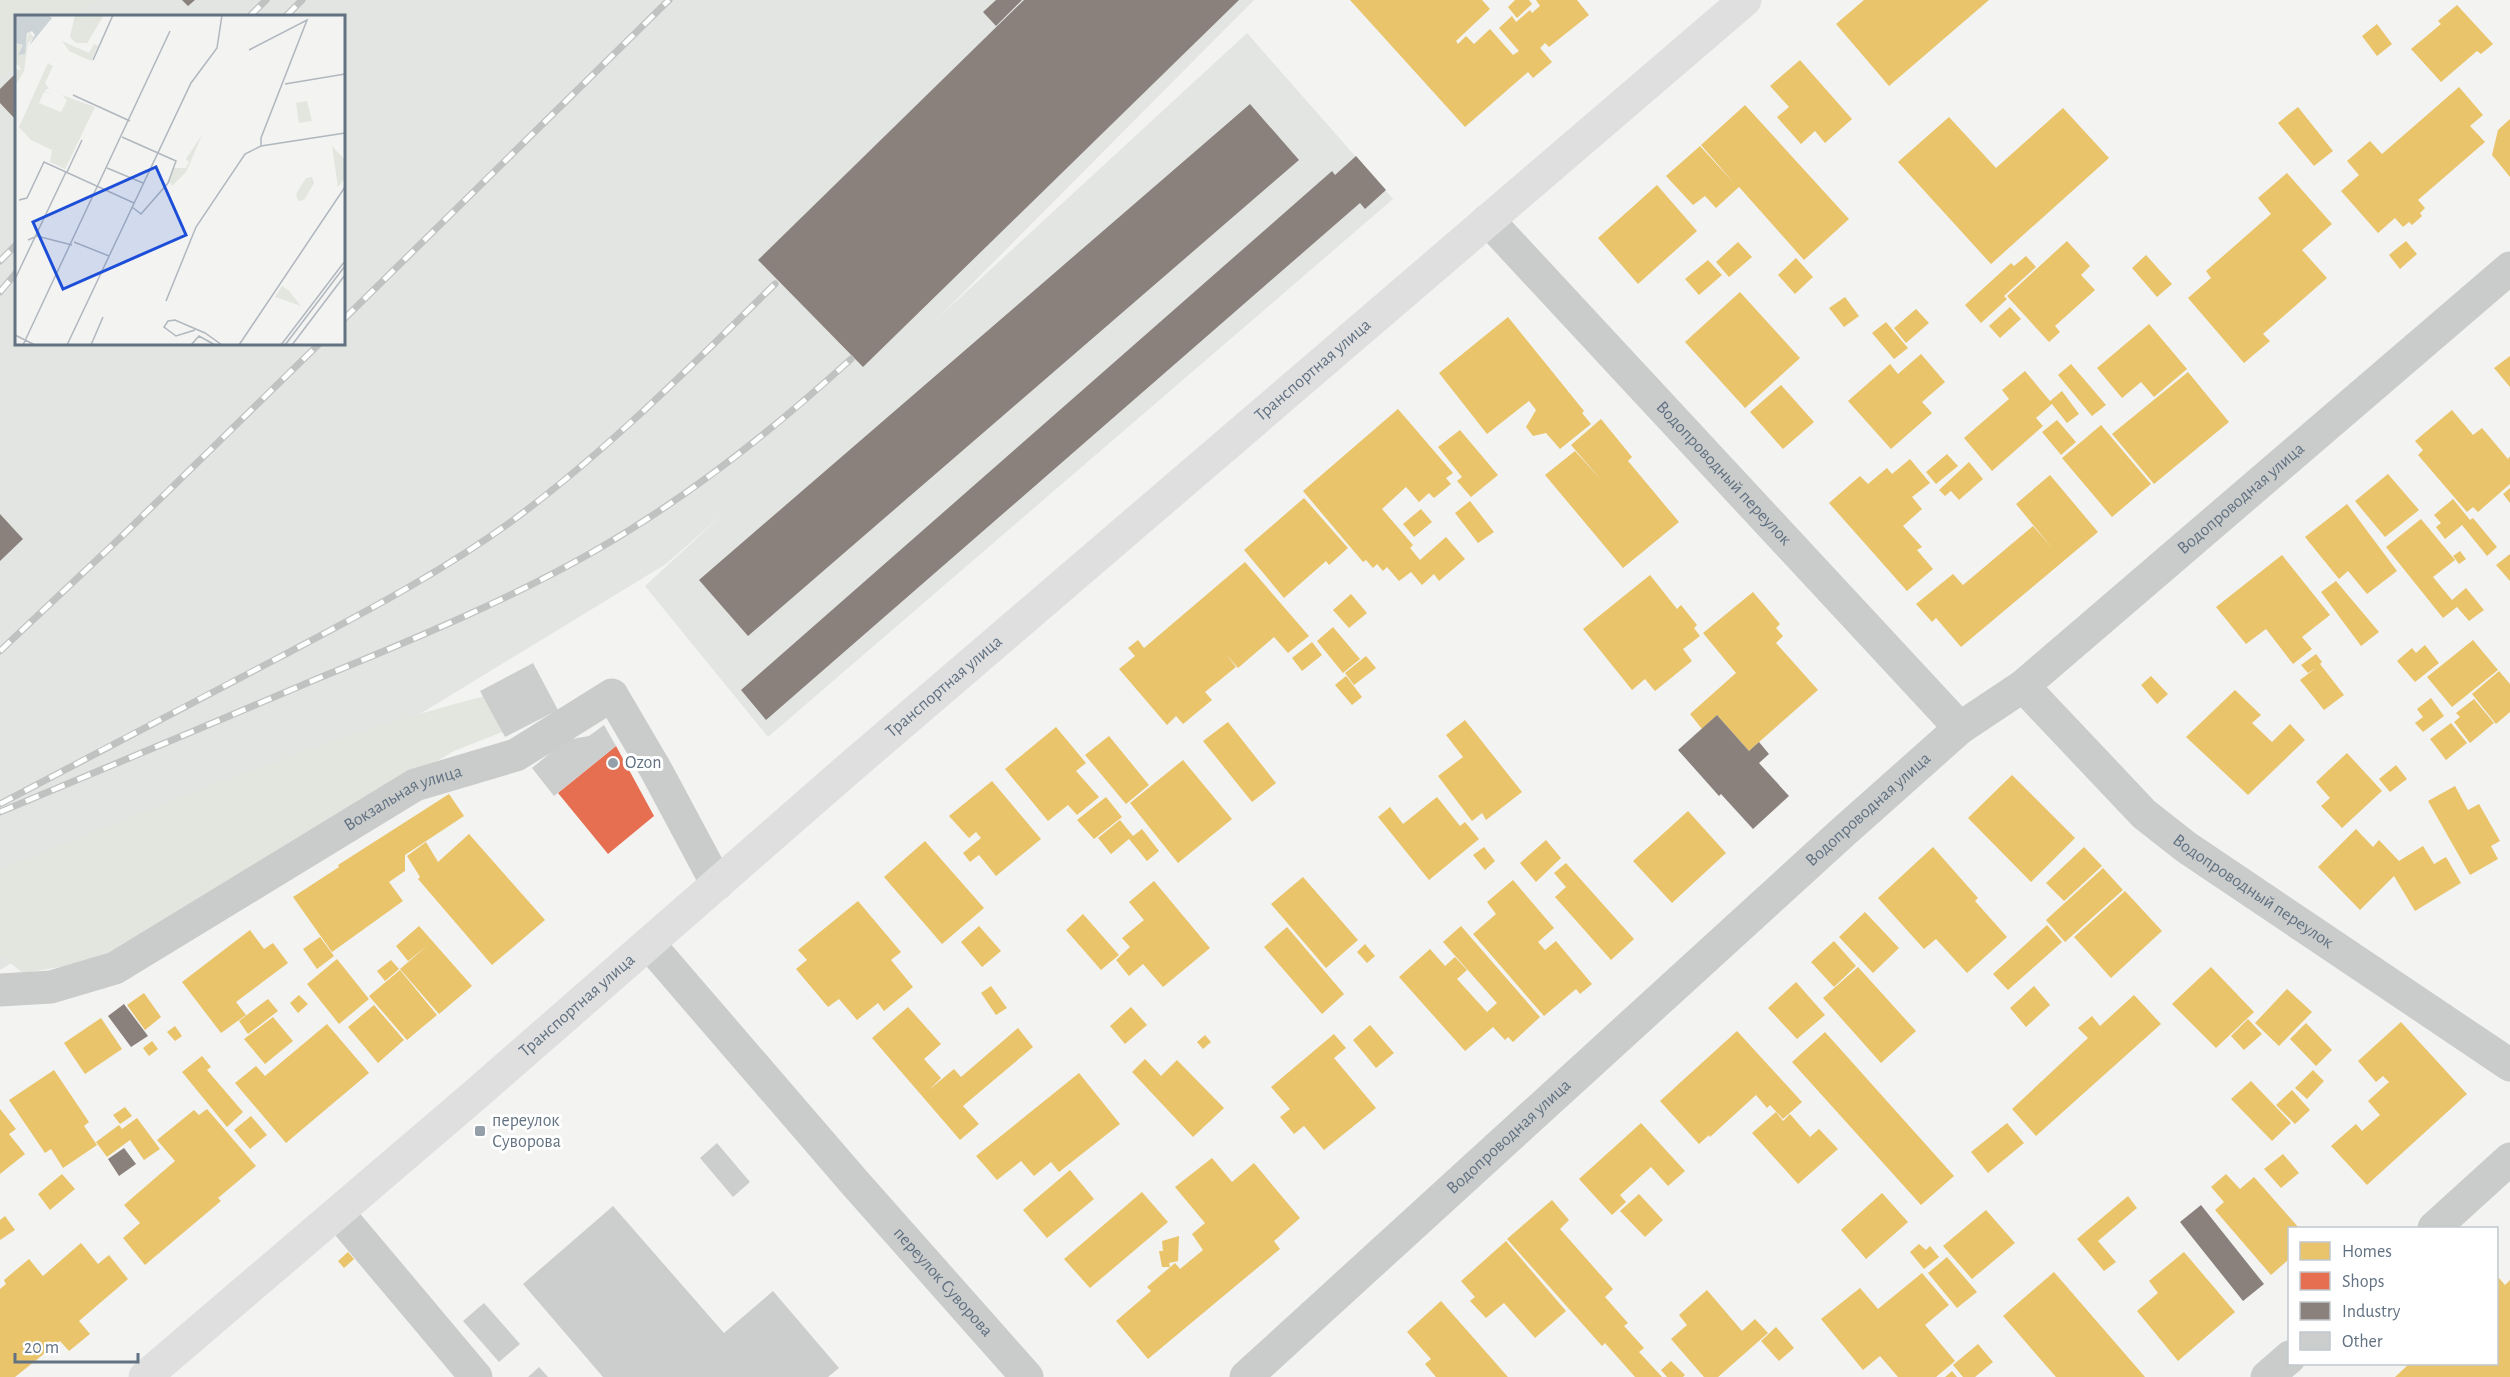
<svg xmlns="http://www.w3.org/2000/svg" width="2510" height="1377" font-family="'Alegreya Sans',sans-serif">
	<rect width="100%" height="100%" fill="#f3f3f1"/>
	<path fill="#e3e5e3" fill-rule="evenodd" d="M0,0H1254L938,318L1247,33L1393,199L768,737L645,586L723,514L666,564L0,970ZM16,16H344V344H16Z"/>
	<path fill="#e2e6df" d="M0,0H96L73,16H16V66L0,78Z
		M501,692L515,727L454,751L260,866L110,959L23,973L0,955V870C164,804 328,734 501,692Z"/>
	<path fill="#e9c46a" d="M1350,0H1482L1490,9L1456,41L1458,44L1466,36L1474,44L1490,29L1513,55L1519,51L1499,28L1512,16L1516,22L1530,10L1532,13L1540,6L1536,0H1577L1589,15L1549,47L1545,43L1540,48L1552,62L1533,78L1528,72L1465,127Z
		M1515,0H1529L1532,4L1517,18L1508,7Z
		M1864,0H1989L1889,86L1836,24Z
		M2457,5L2493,44L2481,54L2477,51L2441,82L2411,49L2441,24L2438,21Z
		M2377,24L2392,44L2377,56L2362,36Z
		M1800,60L1852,119L1825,143L1815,131L1801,144L1777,117L1789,107L1770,86Z
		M2459,87L2483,115L2470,126L2485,142L2418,200L2425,208L2420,213L2422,216L2412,225L2409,222L2403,227L2395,218L2378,233L2341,191L2359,175L2347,161L2370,141L2382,154Z
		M1745,105L1849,219L1804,260L1739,187L1716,208L1705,196L1693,205L1666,176L1700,146L1734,183L1701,145Z
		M2298,107L2333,151L2314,166L2278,123Z
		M2063,108L2109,158L1991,264L1898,162L1949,117L1996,168Z
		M2510,119V177L2492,155L2498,130Z
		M2287,173L2332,224L2302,250L2327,278L2263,334L2270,341L2244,363L2188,298L2211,278L2206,271L2271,214L2258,198Z
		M1657,185L1697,231L1638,284L1598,238Z
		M2067,241L2090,266L2081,275L2095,290L2055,326L2060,332L2049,342L2007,296Z
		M2406,241L2417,254L2400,269L2389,255Z
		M1738,242L1752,257L1729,277L1716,262Z
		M2146,255L2172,284L2157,297L2132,268Z
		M2026,256L2036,267L2004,296L2007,299L1981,323L1965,305L2011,263L2014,266Z
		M1796,258L1813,277L1795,294L1778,275Z
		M1708,260L1722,275L1699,295L1685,279Z
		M1740,292L1800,358L1745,408L1685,342Z
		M1845,297L1859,316L1844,327L1829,308Z
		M2010,307L2021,319L2000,338L1989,326Z
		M1916,309L1929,323L1906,343L1894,328Z
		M1508,317L1584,411L1582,413L1591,424L1560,449L1546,433L1533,436L1526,427L1536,410L1529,401L1487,434L1439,373Z
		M1886,322L1908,348L1894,359L1872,333Z
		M2149,324L2187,369L2154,397L2141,382L2122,398L2097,368Z
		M1921,354L1945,382L1922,402L1932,413L1891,449L1848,401L1890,364L1898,374Z
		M2510,356V387L2494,368Z
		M2071,364L2106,405L2092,416L2058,375Z
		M2025,371L2050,401L2062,391L2079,414L2067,423L2052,404L2036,418L2043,426L1992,471L1964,438L2009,399L2002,390Z
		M2188,372L2229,422L2154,484L2112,434Z
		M1781,385L1814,422L1783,449L1750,412Z
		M1398,409L1453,473L1446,478L1451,484L1434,498L1429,493L1419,502L1406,487L1382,509L1413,545L1410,548L1420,560L1446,537L1465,559L1439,581L1434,574L1422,585L1411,572L1399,581L1387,567L1383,571L1377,564L1373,568L1366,560L1363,562L1303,491Z
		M2452,410L2473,435L2482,428L2508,459L2510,456V484L2478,512L2473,507L2467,512L2418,455L2423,450L2415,441Z
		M1601,419L1632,457L1628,461L1679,522L1623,568L1545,475L1575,451L1603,482L1571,445Z
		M2057,420L2076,442L2061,455L2042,432Z
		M2101,425L2151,484L2112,517L2062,458Z
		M1460,430L1498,475L1471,497L1457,481L1462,477L1438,447Z
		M1947,454L1958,466L1936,484L1926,472Z
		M1910,459L1930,483L1912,497L1922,509L1903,526L1922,547L1917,550L1933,569L1907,591L1829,503L1860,476L1868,484L1887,468L1892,474Z
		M1969,462L1983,479L1959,500L1951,491L1945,496L1939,490Z
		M2388,474L2419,510L2385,537L2355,501Z
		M2050,475L2098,532L1961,647L1936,618L1932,622L1916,604L1953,574L1963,585L2033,526L2053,549L2016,504Z
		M2510,488V503L2503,494Z
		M1304,498L1348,548L1329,565L1326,561L1284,598L1244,550Z
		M2453,499L2470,520L2473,518L2497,547L2487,556L2462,525L2445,539L2436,527L2441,523L2434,515Z
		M1470,501L1494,532L1478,543L1455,513Z
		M2347,504L2397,571L2367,594L2348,571L2339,579L2305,537Z
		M1421,509L1432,522L1414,537L1403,524Z
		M2421,519L2455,560L2433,577L2452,600L2466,588L2484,610L2469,621L2457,607L2443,618L2386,547Z
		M2460,551L2466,559L2459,564L2453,556Z
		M2510,554V581L2496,565Z
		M2282,555L2330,615L2302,637L2312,649L2293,664L2266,629L2246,644L2216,607Z
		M1245,562L1309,636L1288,653L1274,637L1238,668L1226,654L1236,667L1205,692L1212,700L1183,724L1176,716L1167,725L1119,669L1135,656L1128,648L1138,640L1144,648Z
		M1650,575L1677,609L1681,605L1697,625L1694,628L1700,636L1683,649L1692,661L1655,691L1645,679L1632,690L1583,629Z
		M2336,581L2379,632L2361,646L2321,592Z
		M1753,592L1780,624L1776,628L1783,636L1776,643L1818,690L1749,751L1717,715L1702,729L1690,714L1736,673L1703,633Z
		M1351,594L1367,613L1349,628L1333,610Z
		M1333,627L1360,659L1343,673L1317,641Z
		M2473,640L2498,670L2452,707L2427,677Z
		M1312,642L1322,655L1302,671L1292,658Z
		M2425,645L2439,663L2415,682L2397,661L2412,648L2416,653Z
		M2316,654L2322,662L2320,664L2344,695L2324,710L2300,680L2316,668L2308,673L2301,665Z
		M1366,656L1376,668L1354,685L1345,673Z
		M2499,671L2510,684V712L2496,724L2472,694Z
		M1346,676L1362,697L1352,705L1335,685Z
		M2151,676L2168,694L2157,704L2141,685Z
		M2235,690L2261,715L2252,723L2272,742L2290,724L2305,740L2248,795L2186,737Z
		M2431,698L2444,716L2423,732L2415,723L2423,717L2417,709Z
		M2474,699L2494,723L2470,743L2454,722L2460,717L2456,713Z
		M1465,720L1522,792L1486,820L1482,813L1472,821L1438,776L1463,757L1446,735Z
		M1228,722L1276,783L1252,802L1203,741Z
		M2451,723L2467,743L2446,760L2430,739Z
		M1056,727L1086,763L1076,771L1099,797L1077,815L1068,805L1048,821L1005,769Z
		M1109,736L1149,785L1126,804L1085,755Z
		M2347,753L2382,791L2342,828L2321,806L2330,798L2316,782Z
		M1183,760L1232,819L1178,863L1130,803Z
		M2396,765L2407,779L2390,792L2379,779Z
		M2012,775L2075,838L2031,882L1968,818Z
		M992,781L1041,839L996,876L979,855L970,862L963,853L981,838L976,832L969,838L949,816Z
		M2455,786L2468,810L2479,804L2500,841L2491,846L2498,859L2470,875L2428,801Z
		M449,794L464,816L405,855V871L389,882L403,901L332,952L293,897L339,867L338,865Z
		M1106,797L1122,817L1094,839L1077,820Z
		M1437,797L1460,826L1465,822L1479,839L1429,880L1378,817L1390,807L1403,824Z
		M1688,811L1726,853L1672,903L1633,861Z
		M1120,820L1133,836L1142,829L1159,851L1147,861L1129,839L1111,854L1098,838Z
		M2356,829L2373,847L2379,840L2399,861L2423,846L2434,864L2446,857L2461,883L2415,911L2394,876L2360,910L2318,867Z
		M469,834L545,920L492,965L418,879L420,877L407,856L426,842L438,862Z
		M1546,840L1561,858L1536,882L1520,863Z
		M925,841L984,908L942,944L884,877Z
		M1484,847L1495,861L1485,870L1473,855Z
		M1933,847L1978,898L1975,901L2007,937L1967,973L1936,939L1924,949L1878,898Z
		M2084,847L2102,866L2064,901L2046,883Z
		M1566,863L1634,939L1611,960L1555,897L1566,887L1554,873Z
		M2103,868L2123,890L2065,942L2046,920Z
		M1303,877L1358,940L1326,968L1271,904Z
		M1513,880L1554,928L1538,942L1545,950L1556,941L1592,984L1580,994L1576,989L1544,1016L1473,934L1496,914L1487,902Z
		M1154,881L1210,948L1163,987L1143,964L1129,976L1116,960L1130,947L1122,938L1144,920L1129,902Z
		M2125,891L2162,931L2111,978L2074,937Z
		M858,901L901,952L891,960L913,987L884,1011L878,1003L857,1020L839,999L828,1007L796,969L807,960L798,950Z
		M1865,912L1899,948L1873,973L1839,937Z
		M1083,914L1119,955L1101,970L1066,930Z
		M2047,925L2062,942L2008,990L1993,974Z
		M419,926L472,986L439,1014L400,969L428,945L408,961L396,946Z
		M979,926L1001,951L982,967L961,942Z
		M1461,926L1540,1017L1513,1042L1508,1037L1505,1040L1493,1027L1465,1051L1399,977L1430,949L1445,966L1455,957L1467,970L1457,979L1487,1012L1497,1003L1443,942Z
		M1287,927L1344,994L1322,1014L1264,947Z
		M250,930L264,949L273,943L288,963L236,1002L246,1015L221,1033L182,982Z
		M320,937L334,956L317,969L303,949Z
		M1834,941L1856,966L1834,987L1811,962Z
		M1365,944L1375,956L1367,963L1357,952Z
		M337,959L369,999L339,1024L307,984Z
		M391,960L399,969L385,981L377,971Z
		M1858,967L1916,1031L1881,1063L1823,998Z
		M2211,967L2254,1012L2216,1048L2172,1004Z
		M400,970L437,1015L407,1040L369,996Z
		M1796,982L1825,1015L1797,1039L1768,1008Z
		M991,986L1007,1008L996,1015L981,993Z
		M2034,986L2050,1005L2026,1027L2010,1008Z
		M2287,989L2312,1012L2279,1046L2255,1023Z
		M144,993L161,1017L145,1030L127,1005Z
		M299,995L308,1004L298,1013L290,1003Z
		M2134,995L2161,1024L2036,1136L2012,1109L2088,1038L2078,1028L2092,1016L2100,1026Z
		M268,999L278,1011L248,1034L239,1021Z
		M374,1005L404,1040L378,1063L348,1027Z
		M908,1007L941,1044L924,1059L941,1078L929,1090L954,1069L961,1077L1018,1028L1033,1047L963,1106L979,1124L960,1140L872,1038Z
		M1131,1007L1147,1025L1125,1044L1110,1026Z
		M273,1017L293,1041L265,1064L244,1039Z
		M101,1018L122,1049L85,1074L64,1043Z
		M2248,1019L2262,1034L2244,1050L2231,1036Z
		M2401,1022L2467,1094L2367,1185L2331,1146L2356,1124L2362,1131L2380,1115L2368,1101L2389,1082L2383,1076L2376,1082L2358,1061Z
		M2306,1023L2332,1050L2316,1066L2290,1039Z
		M327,1024L369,1073L286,1143L235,1083L256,1066L265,1076Z
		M1370,1025L1394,1053L1376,1068L1353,1040Z
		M175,1026L182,1036L175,1041L167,1032Z
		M1737,1031L1802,1102L1783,1119L1770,1105L1767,1108L1756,1095L1710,1137L1709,1135L1699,1144L1660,1101Z
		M1825,1032L1954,1176L1921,1205L1792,1062Z
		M1334,1034L1346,1048L1334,1058L1376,1108L1324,1150L1304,1126L1294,1134L1280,1117L1290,1109L1271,1087Z
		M1205,1035L1211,1042L1203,1049L1197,1042Z
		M152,1041L158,1049L149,1056L143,1048Z
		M202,1056L211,1067L207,1070L243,1112L227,1127L182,1072Z
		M1145,1059L1161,1076L1177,1060L1224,1108L1193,1137L1132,1072Z
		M54,1070L89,1122L84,1126L97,1145L63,1168L51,1149L45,1153L9,1100Z
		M2313,1070L2324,1081L2307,1099L2295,1088Z
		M1079,1073L1120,1124L1059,1172L1051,1162L1034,1176L1021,1161L997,1180L976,1156Z
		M2251,1081L2291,1123L2272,1141L2231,1099Z
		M2292,1090L2310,1110L2295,1124L2276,1105Z
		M125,1107L132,1116L120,1124L113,1115Z
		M0,1109L16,1129L9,1134L25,1154L0,1174Z
		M207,1109L256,1166L218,1198L221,1201L145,1265L123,1238L140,1223L124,1205L175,1161L157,1140L194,1110L199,1115Z
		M1776,1112L1783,1121L1790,1114L1810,1137L1819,1129L1838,1149L1798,1184L1752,1133Z
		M251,1116L267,1135L250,1149L234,1130Z
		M137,1118L160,1149L144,1160L130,1140L107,1157L96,1142L119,1125L122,1129Z
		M1641,1123L1685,1171L1668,1186L1651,1167L1620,1195L1626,1202L1612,1215L1579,1179Z
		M2007,1123L2024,1143L1988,1173L1971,1152Z
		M2283,1154L2299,1173L2281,1188L2264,1169Z
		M1212,1158L1232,1182L1254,1163L1300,1218L1274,1241L1280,1249L1148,1359L1116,1321L1151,1291L1147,1287L1175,1263L1180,1269L1203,1250L1192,1234L1205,1223L1175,1187Z
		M1070,1170L1094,1199L1047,1238L1023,1210Z
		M62,1174L75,1189L50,1210L38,1194Z
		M2226,1174L2240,1189L2254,1177L2299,1228H2289V1259L2271,1275L2215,1210L2224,1202L2211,1187Z
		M1142,1192L1168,1222L1090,1288L1064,1259Z
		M1882,1193L1908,1222L1866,1259L1841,1230Z
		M1639,1194L1663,1220L1645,1237L1620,1211Z
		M2128,1196L2137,1208L2098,1241L2116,1262L2104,1271L2077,1239Z
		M1552,1200L1569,1220L1560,1229L1613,1289L1605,1297L1628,1323L1624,1326L1644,1348L1639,1352L1662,1377H1635L1605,1343L1602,1346L1507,1239Z
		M1986,1210L2015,1243L1972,1279L1943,1246Z
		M5,1216L15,1230L0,1240V1220Z
		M1179,1236L1178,1261L1169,1263L1170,1267H1162L1159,1251H1163L1162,1241Z
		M1506,1241L1566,1311L1535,1338L1504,1303L1486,1318L1470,1301L1475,1297L1461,1281Z
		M81,1243L98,1264L109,1255L128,1279L79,1321L90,1334L69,1351L60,1341L15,1377H0V1289L6,1284L4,1280L29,1259L43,1276Z
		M1919,1244L1926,1250L1930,1246L1939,1257L1924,1269L1910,1252Z
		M348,1252L354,1259L344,1268L338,1261Z
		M2184,1252L2235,1312L2178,1361L2137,1311L2158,1293L2149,1281Z
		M1947,1257L1977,1292L1957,1308L1928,1273Z
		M2054,1272L2145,1377H2056L2003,1316Z
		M1922,1273L1949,1305L1925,1325L1955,1361L1936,1377H1898L1880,1356L1863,1370L1821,1319L1860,1288L1878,1309Z
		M2499,1278L2505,1285L2510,1280V1377H2395L2409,1364H2496V1281Z
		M1707,1290L1742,1331L1755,1319L1768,1333L1718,1377H1704L1671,1339L1687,1325L1679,1315Z
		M1441,1301L1508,1377H1436L1425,1364L1431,1359L1407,1332Z
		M1776,1327L1794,1348L1779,1361L1761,1341Z
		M1978,1344L1993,1362L1975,1377H1963L1953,1365Z
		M1671,1361L1685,1375L1683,1377H1667L1661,1370Z
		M1952,1371L1957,1377H1945Z"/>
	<path fill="#e76f51" d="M616,746L654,816L608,854L558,793Z"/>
	<path fill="#8a817c" d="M182,0H195L188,6Z
		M996,0H1022L996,26L983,12Z
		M1024,0H1239L863,367L758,260Z
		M16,73V120L0,103V89Z
		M1250,104L1299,160L748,636L699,580Z
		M1356,156L1386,190L1365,209L1360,203L766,720L741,690L1332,171L1335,175Z
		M0,514L23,539L0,561Z
		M1717,715L1749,751L1759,742L1769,754L1759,763L1789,796L1753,829L1721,794L1719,796L1678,750Z
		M124,1004L148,1036L131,1047L108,1016Z
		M124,1148L136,1164L119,1176L108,1159Z
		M2201,1205L2264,1284L2243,1301L2180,1222Z"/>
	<path fill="#cccece" d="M533,663L558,710L505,737L480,691Z
		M604,725L616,746L554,796L532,768L566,740L589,736Z
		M717,1143L750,1182L733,1197L700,1158Z
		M613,1206L724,1333L773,1291L839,1368L828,1377H603L523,1284Z
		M484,1303L520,1344L499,1362L463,1321Z
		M539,1367L548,1377H528Z"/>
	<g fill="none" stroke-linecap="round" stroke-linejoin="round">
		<g stroke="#cacccc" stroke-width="33">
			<path id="s1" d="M1488,220L1960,728"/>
			<path id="s2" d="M2023,686L2144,814L2186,847L2510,1065"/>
			<path id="s3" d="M649,944L855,1183L1027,1377"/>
			<path id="s4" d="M0,990L51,987L115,968L415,785L516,755L612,695L656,770L717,884"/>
			<path d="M338,1213L476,1377"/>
			<path d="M2434,1228L2510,1159"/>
			<path id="s5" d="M1246,1377L1842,833L1960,728L2023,686L2510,268"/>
			<path d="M2267,1377L2290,1357"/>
		</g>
		<path stroke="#dfdfe0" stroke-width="33" id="s6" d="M145,1377L475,1095L846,771L1745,0"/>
		<g stroke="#c0c2c2" stroke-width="7">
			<path id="rail" d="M250,16L266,0
				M286,16L302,0
				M0,261L16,245
				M0,292L16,273
				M344,319L669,0
				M0,651L121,537L319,344
				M0,804C93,755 186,706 280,657C359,615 439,574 512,521C607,451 690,367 775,284
				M0,812C106,768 213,723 319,678C414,639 509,600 598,549C690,496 773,430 851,359"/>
		</g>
		<use href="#rail" stroke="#fff" stroke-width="4.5" stroke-dasharray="14" stroke-linecap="butt"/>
	</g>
	<g fill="#959fa9" stroke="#fff" stroke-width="2">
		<circle cx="613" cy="763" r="6"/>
		<rect x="474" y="1125" width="12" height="12" rx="3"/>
	</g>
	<g text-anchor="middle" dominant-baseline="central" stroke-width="6" stroke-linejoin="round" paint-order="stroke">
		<g font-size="18" fill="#627282" stroke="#fff">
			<text stroke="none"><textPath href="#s6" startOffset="1542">Транспортная улица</textPath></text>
			<text stroke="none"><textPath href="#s1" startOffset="346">Водопроводный переулок</textPath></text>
			<text stroke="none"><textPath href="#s5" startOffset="1328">Водопроводная улица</textPath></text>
			<text stroke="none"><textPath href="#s6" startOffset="1056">Транспортная улица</textPath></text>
			<text stroke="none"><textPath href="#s4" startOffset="453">Вокзальная улица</textPath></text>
			<text stroke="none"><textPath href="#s5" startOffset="842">Водопроводная улица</textPath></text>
			<text stroke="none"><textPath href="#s2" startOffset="310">Водопроводный переулок</textPath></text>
			<text stroke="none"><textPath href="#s6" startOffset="570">Транспортная улица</textPath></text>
			<text stroke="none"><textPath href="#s5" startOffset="356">Водопроводная улица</textPath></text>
			<text stroke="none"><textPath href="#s3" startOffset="448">переулок Суворова</textPath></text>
		</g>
		<g font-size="18" fill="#627282" stroke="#fff" text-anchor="start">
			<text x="625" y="763">Ozon</text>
			<text x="492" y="1121">переулок<tspan x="492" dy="21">Суворова</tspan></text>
		</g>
	</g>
	<g transform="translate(15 15)">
		<rect width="330" height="330" fill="#f3f3f1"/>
		<path d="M60,0H89L72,28H61L55,22ZM14,16L19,23L13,28L9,56L0,71V54L7,55L0,47V28L8,30L3,40L9,39ZM47,26L74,38L79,29L83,31L76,46L54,36ZM33,48L38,51L30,68L34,73L29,76L36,79L29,77L24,88L46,97L52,85L47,80L80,92L50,154L35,147L37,135L16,125L4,112ZM292,86L297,106L284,108L281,88ZM187,120L171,157L157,171L154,166L159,153H171L174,147L171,144ZM317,131L330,145V163L323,172ZM297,162L299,168L289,185L283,186L281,179L291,163ZM267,271L274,276L286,291L260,282Z" fill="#e2e6df"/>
		<path d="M0,0H33L37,3L14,31L20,20L17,16L12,18L10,39L3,40L8,30L0,28Z" fill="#cbd3d6"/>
		<path fill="none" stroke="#b0b7be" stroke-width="1.5" d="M234,35L292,5L246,123V131M78,45L98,0M270,69L330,59M58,80L115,106M107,122L161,146L153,168L126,199L117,192M92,153L128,168M52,157L67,125M4,185L12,183L29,147L119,188M13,225L22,221L57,230M59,227L94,241M0,264L51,157M151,286L181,212L230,139L246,131L330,118M180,315L161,321L149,312L153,306L160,305L190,318L207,330M0,320L20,330M8,330L155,16M52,330L176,68L202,33L207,0M76,330L88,302M176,330L184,321L200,330M224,330L330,172M266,330L330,246M270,330L330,251M277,330L330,260"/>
		<path fill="#1d4ed8" fill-opacity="0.15" stroke="#1d4ed8" stroke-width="3" d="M141,152L171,220L48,274L18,207Z"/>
		<rect width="330" height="330" fill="none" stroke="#627282" stroke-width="3"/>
	</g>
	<rect x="2288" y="1227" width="210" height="138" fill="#ffffff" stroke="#c0c7cd" stroke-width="1.5"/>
	<rect x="2300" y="1242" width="30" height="18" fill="#e9c46a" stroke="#c0c7cd" stroke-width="1.5"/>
	<text x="2342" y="1257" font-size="18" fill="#627282">Homes</text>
	<rect x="2300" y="1272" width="30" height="18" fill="#e76f51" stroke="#c0c7cd" stroke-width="1.5"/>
	<text x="2342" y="1287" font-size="18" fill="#627282">Shops</text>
	<rect x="2300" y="1302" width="30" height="18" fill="#8a817c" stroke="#c0c7cd" stroke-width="1.5"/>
	<text x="2342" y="1317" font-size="18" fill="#627282">Industry</text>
	<rect x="2300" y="1332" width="30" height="18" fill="#cccece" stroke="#c0c7cd" stroke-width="1.5"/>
	<text x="2342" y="1347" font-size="18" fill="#627282">Other</text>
	<path d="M15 1353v9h123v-9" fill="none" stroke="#627282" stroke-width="3"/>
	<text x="24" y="1353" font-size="18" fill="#627282" stroke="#ffffff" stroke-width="4.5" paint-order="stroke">20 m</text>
</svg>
